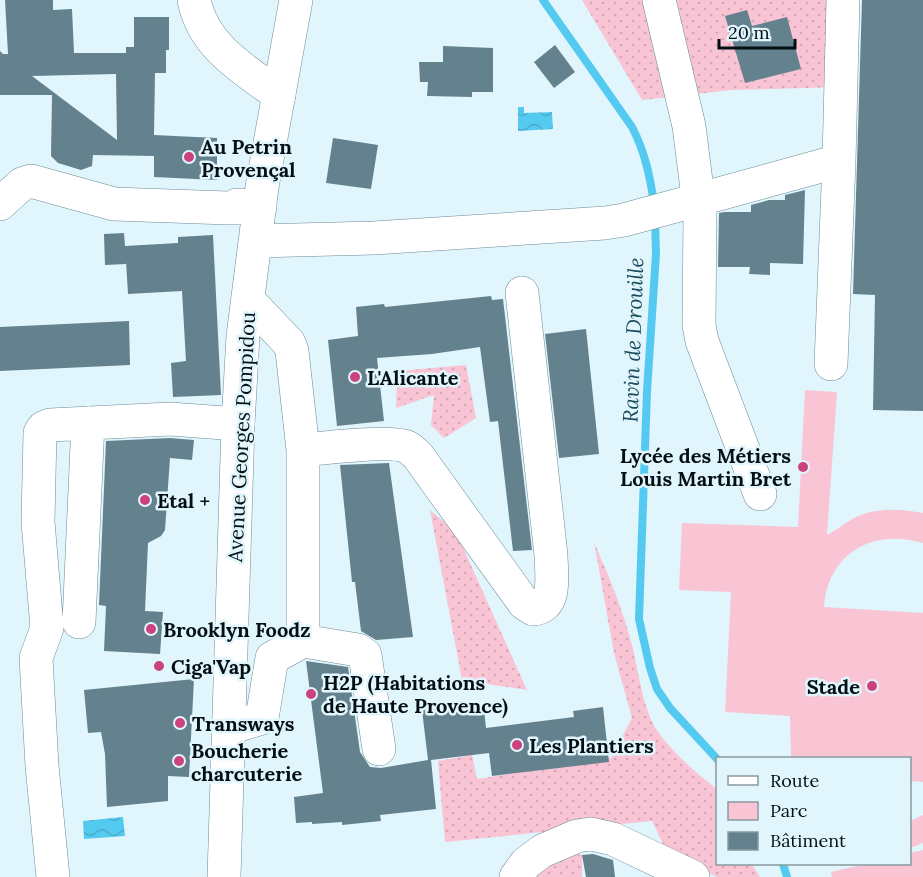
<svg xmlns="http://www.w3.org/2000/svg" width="923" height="877" font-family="Lora,serif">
	<defs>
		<pattern id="grass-dots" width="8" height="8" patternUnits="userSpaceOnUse" patternTransform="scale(1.5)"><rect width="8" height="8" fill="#f9c5d5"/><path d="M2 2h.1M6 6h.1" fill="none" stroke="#d4a8b6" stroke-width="1.8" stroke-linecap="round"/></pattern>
		<pattern id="water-waves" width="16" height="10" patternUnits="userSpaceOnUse" patternTransform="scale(1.5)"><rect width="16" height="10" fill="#54caf1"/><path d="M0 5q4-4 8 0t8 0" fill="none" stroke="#48acce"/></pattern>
	</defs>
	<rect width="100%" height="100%" fill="#e1f5fd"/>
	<path fill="url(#grass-dots)" d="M582,0H844L842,87L732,90L642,100Z
		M466,365L476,418L444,438L431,425L434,395L396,408L397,371Z
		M430,510L456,532L527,690L462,680Z
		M594,542C609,577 624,612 633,649C639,674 643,710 658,732C674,754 696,773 717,789L718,864H752L760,877H717L667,852L652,821L445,842L438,761L472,755L477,779L611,758L632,718L614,653Z
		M555,851L582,855V877H524Z"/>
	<path fill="#f9c5d5" d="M805,390L837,392L827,535C837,530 846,522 856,517C877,507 901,509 923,513V543C873,528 828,553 824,607L923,613V782L910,781V758H791L790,716L725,712L731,592L679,590L682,523L798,527Z
		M923,815V843L910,848V821Z
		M923,850V877H832L831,872L865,864H910V853Z"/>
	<path fill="url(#water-waves)" d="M518,107H524V113L552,112L553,129L518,131Z
		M123,817L125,836L84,839L83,821Z"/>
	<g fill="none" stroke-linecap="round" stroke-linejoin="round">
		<path stroke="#54caf1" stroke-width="8" d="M543,0L632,127C645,152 650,176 654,204
			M655,219L656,254L647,391L639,619L650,668L657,689L670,708L718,760
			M783,864L787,877"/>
	</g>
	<path fill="#63828d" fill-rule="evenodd" d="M5,0H53V10L72,9L74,53H126V47H134V17H169V50H166V73H155L154,135L217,138V180L154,177V156L93,155L92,166L81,170L58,163L51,156L52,95H0V51L3,54H8ZM116,74L117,140L32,76Z
		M862,0H923V411L873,410L875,295L853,294Z
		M747,10L752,26L787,17L801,69L745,83L725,16Z
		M555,45L575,72L554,88L534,62Z
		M443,46L493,48V92H472V97L427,96L428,82H420L419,62H443Z
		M333,138L378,145L371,189L326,183Z
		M805,190L803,264L770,263V275L749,274L750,267H718L719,213L725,212H751V205L769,200H785V195Z
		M124,233L125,246L178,243V237L213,235L221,395L173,397L171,363L186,361L182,291L128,294L126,261V264L105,265L104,234Z
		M491,296L492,300L503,299L532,550L513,551L498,421L490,422L480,347L432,354L377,358L384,421L337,426L328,340L358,336L356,307L384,304L385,307Z
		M129,321L130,365L0,371V327Z
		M586,329L599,454L559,458L545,334Z
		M170,438L194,440L192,460L170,458L165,530L161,536L148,543L145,611L163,612L160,654L104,651L106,606L99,605L106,441Z
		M389,463L413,637L376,640L361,631L355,582H352L340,465Z
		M306,661L348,667L360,752L370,767L381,768L428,760L422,710L472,704L473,710L484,709L486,728L574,717L573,711L603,707L609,762L492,776L489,753L431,760L436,809L380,815L381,821L342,825V822L312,824V822L296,823L294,797L323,793Z
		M194,679L189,777L168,776V801L107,807L105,754L101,732L88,733L84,690Z
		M593,854L613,860L615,877H586L582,855Z"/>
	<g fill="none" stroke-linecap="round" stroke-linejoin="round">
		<g stroke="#6b8b96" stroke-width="34">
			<path id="minor" d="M194,0C203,46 243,69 279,95
				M659,0L689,126L700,213L699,325L702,341L760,494
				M839,161L843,0
				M0,204L22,184L31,181L114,204L228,208H235L237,205L260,207
				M256,241L374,238L605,223L624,220L839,161L831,364
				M303,450C322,448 393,440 407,447C411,449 415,453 418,456L524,603L533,609C558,608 551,572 551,555L522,293
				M79,622L88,423
				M303,641L358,650L365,655L379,749
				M229,728L262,718L272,658L303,641V450L292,351L289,343L248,300
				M53,877L42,766L36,658L47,628L38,522L40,433L43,428L50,425L170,419L238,424
				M516,877L526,863L542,851L577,836L591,834L613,839L693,877"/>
		</g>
		<g stroke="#6b8b96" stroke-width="34">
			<path id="major" d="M224,877L238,424L243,336L262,187L296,0"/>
		</g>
		<use href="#minor" stroke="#fff" stroke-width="33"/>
		<use href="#major" stroke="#fff" stroke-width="33"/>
	</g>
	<g fill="#cb427d" stroke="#e1f5fd" stroke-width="2">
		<circle cx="189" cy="157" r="6"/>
		<circle cx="355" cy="377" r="6"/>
		<circle cx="803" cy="467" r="6"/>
		<circle cx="145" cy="500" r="6"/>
		<circle cx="151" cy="629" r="6"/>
		<circle cx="159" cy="666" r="6"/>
		<circle cx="872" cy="686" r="6"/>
		<circle cx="311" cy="694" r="6"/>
		<circle cx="180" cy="723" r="6"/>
		<circle cx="517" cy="745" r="6"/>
		<circle cx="179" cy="761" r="6"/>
	</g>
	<g text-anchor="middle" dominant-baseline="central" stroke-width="5" stroke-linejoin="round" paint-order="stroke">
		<g font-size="20" font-weight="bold" fill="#040f13" stroke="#e1f5fd" text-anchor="start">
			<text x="201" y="146">Au Petrin<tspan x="201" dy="23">Provençal</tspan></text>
			<text x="367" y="377">L'Alicante</text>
			<text x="791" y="455" text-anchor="end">Lycée des Métiers<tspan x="791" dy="23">Louis Martin Bret</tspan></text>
			<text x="157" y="500">Etal +</text>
			<text x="163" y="629">Brooklyn Foodz</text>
			<text x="171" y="666">Ciga'Vap</text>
			<text x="323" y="682">H2P (Habitations<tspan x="323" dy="23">de Haute Provence)</tspan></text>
			<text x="860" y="686" text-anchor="end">Stade</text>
			<text x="192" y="723">Transways</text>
			<text x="529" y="745">Les Plantiers</text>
			<text x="191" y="750">Boucherie<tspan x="191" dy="23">charcuterie</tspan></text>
		</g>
		<g font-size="20" fill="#040f13" stroke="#e1f5fd">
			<text transform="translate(241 437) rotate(-87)">Avenue Georges Pompidou</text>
		</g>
		<g font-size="21" font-style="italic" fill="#1a4c5c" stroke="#e1f5fd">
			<text transform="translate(633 340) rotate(-88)">Ravin de Drouille</text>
		</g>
	</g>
	<rect x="716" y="757" width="195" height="108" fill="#e1f5fd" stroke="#89999f" stroke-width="1.5"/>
	<rect x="728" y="776" width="30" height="9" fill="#ffffff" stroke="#89999f" stroke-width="1.5"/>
	<text x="770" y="787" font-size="18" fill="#040f13">Route</text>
	<rect x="728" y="802" width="30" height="18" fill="#f9c5d5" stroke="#89999f" stroke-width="1.5"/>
	<text x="770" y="817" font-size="18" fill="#040f13">Parc</text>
	<rect x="728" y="832" width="30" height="18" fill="#63828d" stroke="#89999f" stroke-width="1.5"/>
	<text x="770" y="847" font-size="18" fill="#040f13">Bâtiment</text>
	<path d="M719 39v9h76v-9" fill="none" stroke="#040f13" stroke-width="3"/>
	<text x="728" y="39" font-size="18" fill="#040f13" stroke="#e1f5fd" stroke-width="4.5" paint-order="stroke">20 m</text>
</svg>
